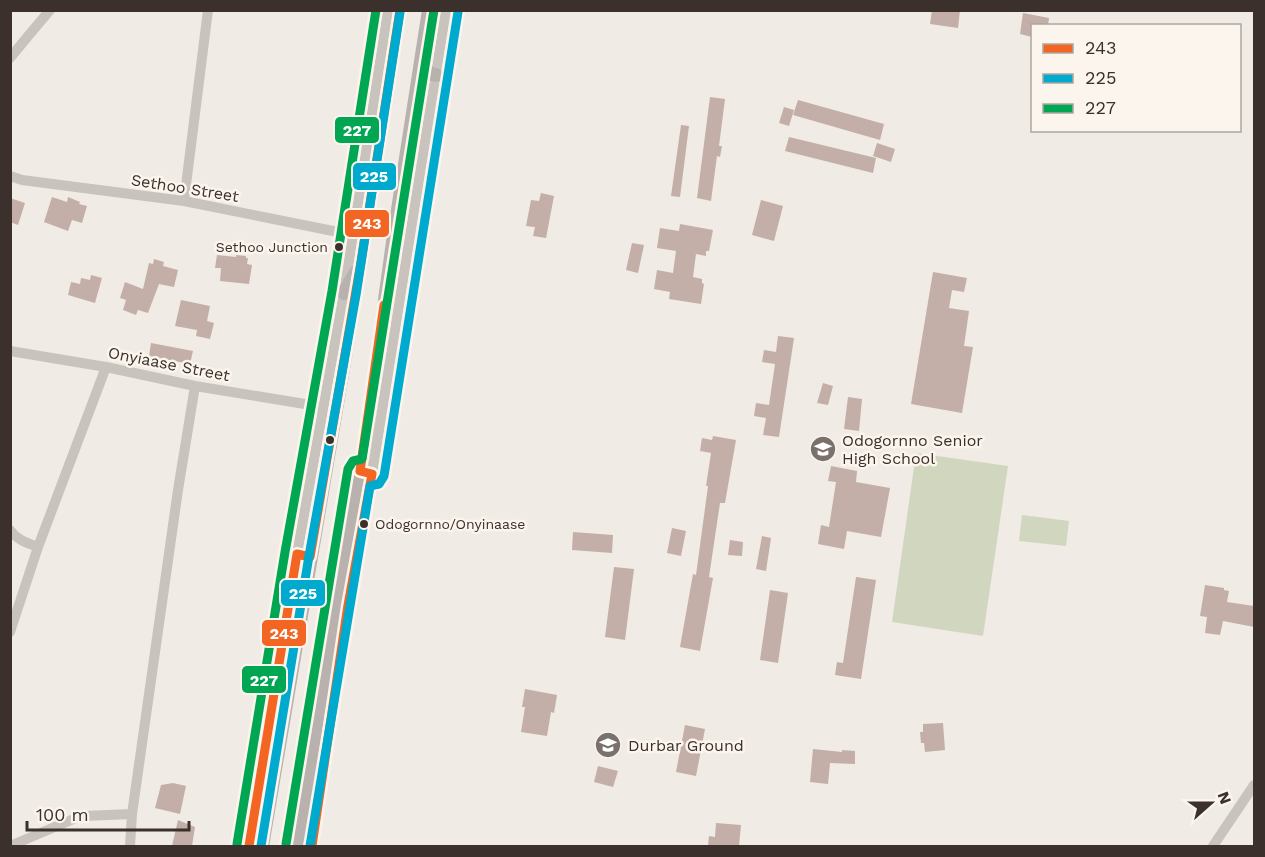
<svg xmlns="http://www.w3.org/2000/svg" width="1265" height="857" font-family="'Work Sans',sans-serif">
	<rect width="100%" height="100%" fill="#f0ebe5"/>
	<path fill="#d1d6bf" d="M916,453L1008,466L983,636L892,622Z
		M1022,515L1069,521L1066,546L1019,541Z"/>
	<path fill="#c3afa7" d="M932,10H960L958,28L930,24Z
		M1023,13L1049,18L1048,26H1032V37L1020,34Z
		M710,97L725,99L719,146H722L720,157L717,156L711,201L697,198Z
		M798,100L884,124L880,140L793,115Z
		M784,107L794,110L789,126L779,123Z
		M681,125L689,126L680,197L671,196Z
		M789,137L876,158L873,173L785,151Z
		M877,143L895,149L891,162L873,156Z
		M541,193L554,196L546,238L533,236L535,227L526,226L531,200L539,201Z
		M52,197L67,202L68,197L80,202L79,204L87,206L82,223L72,220L68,231L44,222Z
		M10,198L25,203L18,225L10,222Z
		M761,200L783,206L774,241L752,235Z
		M680,224L713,230L709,251H706V256L696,254L693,277L702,279V283L704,284L701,304L669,299L670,292L654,289L657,270L673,273L676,251L657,248L660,228L679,231Z
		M632,243L644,245L638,273L626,270Z
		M217,255L236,257V255L246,256V258H248L247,264L252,265L249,284L220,281L221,268H215Z
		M154,259L164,262L163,266L178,270L174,287L159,284L148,313L138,310L136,315L123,310L126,300L120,298L125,282L143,289L149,263L153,264Z
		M933,272L967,278L964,292L952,290L949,308L969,311L964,346L973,347L962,413L911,404Z
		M91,275L102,278L95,303L68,295L71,282L80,284L81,278L90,280Z
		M181,300L210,306L207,321L214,323L210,339L196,336L197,330L175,326Z
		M778,336L794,338L779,437L763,435L766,418L754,416L756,403L769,405L775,364L762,362L764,350L776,352Z
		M151,343L193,351L190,364L149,356Z
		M823,383L833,386L828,405L817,403Z
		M848,397L862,399L859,431L844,429Z
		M713,436L736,440L725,503H720L709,577L713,578L700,651L680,647L693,574L696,575L708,486H706L711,453L700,451L702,438L712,440Z
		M831,466L857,471L856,482L890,488L881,537L847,531L844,549L818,544L821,525L829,527L836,482L828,481Z
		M672,528L686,531L681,556L667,553Z
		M573,532L613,535L612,553L572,550Z
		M762,536L771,538L766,571L756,569Z
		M730,540L743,542L742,556L728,555Z
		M614,567L634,569L625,640L605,637Z
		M856,577L876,580L861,679L835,675L837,662L843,663Z
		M1205,585L1224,588V590L1229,591L1227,602L1254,606V627L1223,621L1220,635L1205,633L1207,617L1200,616Z
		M770,590L788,593L778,663L760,660Z
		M525,689L557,695L554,713L551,712L547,736L521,732L525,707H522Z
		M943,723L945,750L925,752L924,743H921L920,732H923V724Z
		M685,725L705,729L696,776L676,772Z
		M813,749L842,752V750L855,751V764L830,763L828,784L810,782Z
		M598,766L618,771L613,787L594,782Z
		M173,783L186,786L180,814L155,808L161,785Z
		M178,820L195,827L192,846H172Z
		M716,823L741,825L739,846H708L709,836L715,837Z"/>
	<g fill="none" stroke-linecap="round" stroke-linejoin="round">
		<path stroke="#c9c3be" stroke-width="10" d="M10,58L29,35L50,10
			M10,176L22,180L184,201L353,235
			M184,201L208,10
			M10,351L106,367L195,386L323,407
			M10,530C17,540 27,543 38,547
			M10,632L38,547L106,367
			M10,846L76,818L84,816L132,814
			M130,846L132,814L178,490L195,386
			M249,846L297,554L344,293L388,10
			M312,846L348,605L372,474L446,10
			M1213,846L1254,785"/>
		<path stroke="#b8b1ad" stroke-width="14" d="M421,71L436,75
			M344,293L356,272
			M262,846L361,262L400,10
			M298,846L336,610L367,430L393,242L429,10"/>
		<g stroke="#fbf5ee" stroke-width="14">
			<path id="bus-1" d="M249,846L297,554L310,557L361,262L400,10
				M312,846L348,605L372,474L360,471L384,305"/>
		</g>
		<g stroke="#fbf5ee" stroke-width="14">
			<path id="bus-2" d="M261,846L309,556L356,295L400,12
				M310,846L370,486L379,484L384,476L458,12"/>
		</g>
		<g stroke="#fbf5ee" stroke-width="14">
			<path id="bus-3" d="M237,844L285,552L332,291L376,10
				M286,844L348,469L353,461L362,459L434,10"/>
		</g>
		<use href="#bus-1" stroke="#f26522" stroke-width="9"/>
		<use href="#bus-2" stroke="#00a9ce" stroke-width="9"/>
		<use href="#bus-3" stroke="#00a651" stroke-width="9"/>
	</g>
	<defs>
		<g id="school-disc" transform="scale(1.35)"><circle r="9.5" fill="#7a716c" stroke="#fbf5ee"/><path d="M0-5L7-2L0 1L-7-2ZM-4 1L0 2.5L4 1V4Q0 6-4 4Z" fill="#fff"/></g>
	</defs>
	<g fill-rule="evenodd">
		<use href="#school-disc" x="823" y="449"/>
		<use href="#school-disc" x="608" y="745"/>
	</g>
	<g fill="#3b302b" stroke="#fbf5ee" stroke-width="2">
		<circle cx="339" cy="247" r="5"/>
		<circle cx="330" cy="440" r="5"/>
		<circle cx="364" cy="524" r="5"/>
	</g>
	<g text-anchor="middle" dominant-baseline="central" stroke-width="5" stroke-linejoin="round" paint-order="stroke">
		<g font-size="14" fill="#3b302b" stroke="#fbf5ee" text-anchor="end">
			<text x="328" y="247">Sethoo Junction</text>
			<text x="375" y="524" text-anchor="start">Odogornno/Onyinaase</text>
		</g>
		<g font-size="16" fill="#3b302b" stroke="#fbf5ee">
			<text transform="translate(185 188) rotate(9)">Sethoo Street</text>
			<text transform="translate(169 364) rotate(11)">Onyiaase Street</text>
		</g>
		<g font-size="16" fill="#3b302b" stroke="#fbf5ee" text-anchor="start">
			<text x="842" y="440">Odogornno Senior<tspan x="842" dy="18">High School</tspan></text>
			<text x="628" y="745">Durbar Ground</text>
		</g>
	</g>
	<g stroke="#fbf5ee" stroke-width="2">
		<rect x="334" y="116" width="46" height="28" rx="6" fill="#00a651"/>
		<rect x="352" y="162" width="45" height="29" rx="6" fill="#00a9ce"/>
		<rect x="344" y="209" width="46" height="29" rx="6" fill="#f26522"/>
		<rect x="280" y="579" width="46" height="28" rx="6" fill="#00a9ce"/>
		<rect x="261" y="619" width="46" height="28" rx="6" fill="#f26522"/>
		<rect x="241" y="665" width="46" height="29" rx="6" fill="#00a651"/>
	</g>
	<g font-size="16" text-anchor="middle" font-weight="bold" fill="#fff">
		<text x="357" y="136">227</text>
		<text x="374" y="182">225</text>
		<text x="367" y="229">243</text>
		<text x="303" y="599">225</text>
		<text x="284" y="639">243</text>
		<text x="264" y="686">227</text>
	</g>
	<rect width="1265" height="857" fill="none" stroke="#3b302b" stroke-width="24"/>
	<rect x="1031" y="24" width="210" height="108" fill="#fbf5ee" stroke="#aea6a0" stroke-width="1.5"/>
	<rect x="1043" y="44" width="30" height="9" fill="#f26522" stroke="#aea6a0" stroke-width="1.5"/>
	<text x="1085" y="54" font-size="18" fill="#3b302b">243</text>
	<rect x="1043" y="74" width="30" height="9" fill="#00a9ce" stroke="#aea6a0" stroke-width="1.5"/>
	<text x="1085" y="84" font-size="18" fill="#3b302b">225</text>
	<rect x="1043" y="104" width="30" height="9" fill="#00a651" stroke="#aea6a0" stroke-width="1.5"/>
	<text x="1085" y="114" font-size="18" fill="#3b302b">227</text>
	<g transform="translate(1211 803) rotate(69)" stroke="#fbf5ee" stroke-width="4.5" paint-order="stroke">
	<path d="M0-4.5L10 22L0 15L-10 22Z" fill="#3b302b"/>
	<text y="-9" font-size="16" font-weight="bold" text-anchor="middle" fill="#3b302b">N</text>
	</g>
	<path d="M27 821v9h162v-9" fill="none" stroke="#3b302b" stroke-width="3"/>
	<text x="36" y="821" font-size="18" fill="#3b302b" stroke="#fbf5ee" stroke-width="4.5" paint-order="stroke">100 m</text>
</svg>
